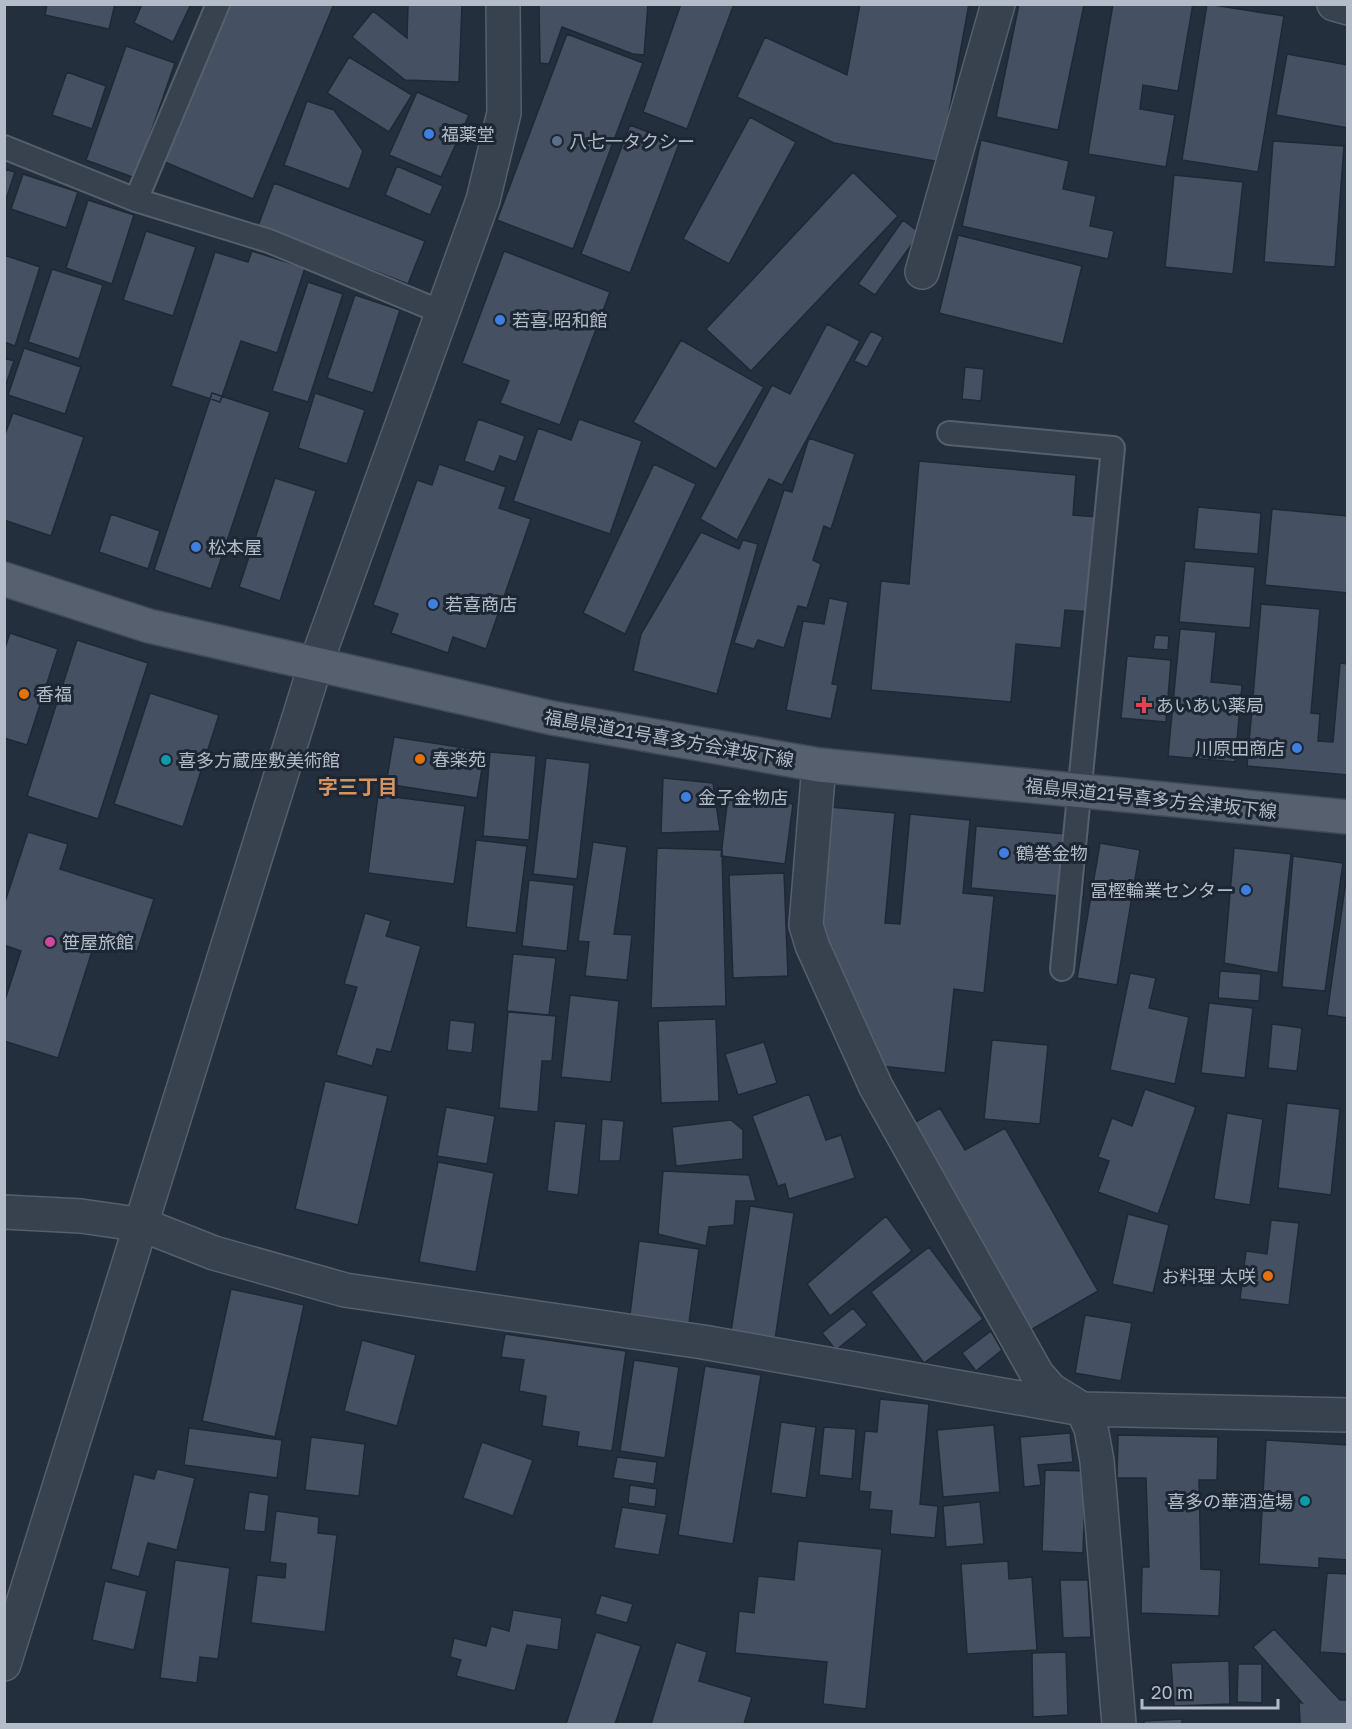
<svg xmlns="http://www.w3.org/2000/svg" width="1352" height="1729" font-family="'Golos Text','Noto Sans JP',sans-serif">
	<rect width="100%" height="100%" fill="#242f3e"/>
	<path fill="#455162" stroke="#1f2835" stroke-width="1.5" d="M47,4H115L109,29L45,15Z
		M142,4H191L173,42L134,23Z
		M225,4H334L253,199L160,160Z
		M408,4H462L459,82L405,80L352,37L373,11L407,38Z
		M539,4H648L644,55L633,54L562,27L549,64L540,63Z
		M681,4H734L687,129L643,112Z
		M860,4H969L940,162L834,143L737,97L765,37L847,75Z
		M1019,4L1084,5L1058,130L996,117Z
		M1113,4H1193L1178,91L1143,85L1140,109L1175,115L1166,167L1088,154Z
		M1207,4L1284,16L1258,172L1182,160Z
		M567,34L643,63L573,249L497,220Z
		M126,46L175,63L135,178L86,160Z
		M1287,54L1348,65V128L1276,115Z
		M349,57L412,95L389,132L327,93Z
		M67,72L106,86L92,129L52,115Z
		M417,92L469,115L441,177L389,155Z
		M307,101L334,110L363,151L349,189L284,165Z
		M750,117L796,142L729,264L683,239Z
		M630,125L679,144L630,273L581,254Z
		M981,140L1069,161L1063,189L1096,196L1090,226L1114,231L1108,259L962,226Z
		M1273,141L1344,146L1335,267L1264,262Z
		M397,166L443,186L430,215L385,195Z
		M4,169L15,172L4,205Z
		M853,172L898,216L751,371L706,329Z
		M23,174L78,192L66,228L11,209Z
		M1174,175L1243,182L1233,274L1165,267Z
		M274,183L425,241L408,284L258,226Z
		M88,200L134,215L112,284L66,268Z
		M903,220L920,233L875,295L858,284Z
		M146,231L196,247L173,316L123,300Z
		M958,235L1082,266L1063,344L939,313Z
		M252,251L305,268L277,353L241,341L220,402L171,386L215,252L248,262Z
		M504,251L610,292L560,425L500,403L509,381L462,363Z
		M4,255L40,267L15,346L4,342Z
		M52,269L103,285L79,359L28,342Z
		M308,282L343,294L308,402L272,391Z
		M355,295L400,310L373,393L327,378Z
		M827,324L860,341L782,485L769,479L737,540L700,519L772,385L790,394Z
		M871,331L883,337L867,367L854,361Z
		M681,340L764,387L716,469L633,422Z
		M24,348L81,367L65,414L8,395Z
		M4,358L14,361L4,390Z
		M965,367L984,369L981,401L962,399Z
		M212,393L270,412L211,589L154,570Z
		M315,393L365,410L347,464L298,448Z
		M13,413L84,437L51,536L4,520V437Z
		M478,419L525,436L516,462L500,456L494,472L464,461Z
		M579,419L642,441L610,534L513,501L538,428L571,440Z
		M809,438L855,454L831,529L824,526L813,560L821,564L807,608L798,606L784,648L758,640L754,649L734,643L784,490L792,492Z
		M919,461L1076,475L1073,515L1111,518L1104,613L1065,610L1061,648L1016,644L1011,702L871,690L881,581L909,584Z
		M439,464L506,487L499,508L531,519L486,649L453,637L448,653L391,633L398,614L373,605L417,480L432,485Z
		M654,464L696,484L625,634L583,613Z
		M275,478L316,491L280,601L239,587Z
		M1198,507L1261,513L1258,554L1194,549Z
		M1272,509L1348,516V593L1265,585Z
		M111,514L160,531L148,569L99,552Z
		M701,532L739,549L743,540L758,544L717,694L633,671L641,634Z
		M1185,561L1255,567L1250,628L1179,622Z
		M829,598L848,602L832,684L838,685L831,719L786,710L803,621L824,624Z
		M1261,604L1320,609L1311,713L1320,714L1318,741L1333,742L1340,663L1348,664V775L1247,766Z
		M1180,629L1216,632L1211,682L1242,685L1235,762L1168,756Z
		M10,633L58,649L27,745L4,738V651Z
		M1155,635L1169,636L1168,650L1153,649Z
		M77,640L148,663L98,819L27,796Z
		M1127,656L1171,660L1166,722L1121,718Z
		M150,693L219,715L183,827L114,804Z
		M394,737L485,751L477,798L386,784Z
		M490,752L536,756L529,840L483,836Z
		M546,758L590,763L577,879L533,874Z
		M663,778L713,783L720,831L661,833Z
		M378,795L465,806L454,884L368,873Z
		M728,796L793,804L785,864L721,856Z
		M830,807L895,813L885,923L900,924L910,814L970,820L963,893L994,896L984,993L954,989L945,1073L880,1066L817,940Z
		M976,826L1088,836L1083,898L971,888Z
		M28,832L68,844L60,869L154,899L137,952L96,939L58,1058L4,1041V1003L21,951L4,945V905Z
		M476,840L527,846L516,933L466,927Z
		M593,842L627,847L614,934L632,935L627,980L585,976L589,942L578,941Z
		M1100,843L1140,850L1117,985L1077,978Z
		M657,848L722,850L726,1006L651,1008Z
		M1234,848L1291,854L1278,973L1224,963Z
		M1293,856L1343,863L1325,991L1282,987Z
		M784,873L788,976L733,978L729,875Z
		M1347,873H1348V1018L1327,1015Z
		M529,880L574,885L567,951L522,946Z
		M365,913L391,921L386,936L421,946L391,1052L377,1049L372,1066L336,1055L357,987L344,984Z
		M513,954L556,958L549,1015L507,1011Z
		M1220,971L1261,974L1259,1001L1218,998Z
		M1130,973L1156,978L1149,1008L1189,1017L1175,1084L1110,1070Z
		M570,995L619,1001L611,1082L561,1077Z
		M1209,1003L1253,1008L1245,1078L1201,1073Z
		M508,1012L556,1016L552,1061H542L538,1112L499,1108Z
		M716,1019L719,1101L661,1103L658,1021Z
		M450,1020L475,1023L472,1053L447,1050Z
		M1272,1024L1302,1028L1297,1071L1268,1068Z
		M992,1040L1048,1045L1040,1124L984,1119Z
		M764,1042L777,1083L738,1095L725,1054Z
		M325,1081L388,1096L358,1225L295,1209Z
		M1145,1089L1196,1107L1158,1214L1098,1192L1109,1161L1098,1157L1112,1118L1132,1126Z
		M809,1094L826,1140L841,1135L855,1178L789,1199L785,1184L778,1186L752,1116Z
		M1287,1103L1340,1109L1331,1195L1278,1188Z
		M446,1107L495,1116L487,1164L437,1156Z
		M940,1108L965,1150L1005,1128L1098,1291L1029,1331L912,1124Z
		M1227,1113L1263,1119L1250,1205L1214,1199Z
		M602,1119L624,1121L620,1161H599Z
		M731,1120L743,1130V1159L676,1166L672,1127Z
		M555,1121L586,1124L578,1195L547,1191Z
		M438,1162L494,1173L476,1272L419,1262Z
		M663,1171L749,1175L756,1201H736L734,1225L709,1227L706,1246L658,1234Z
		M750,1206L794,1213L775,1339L731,1332Z
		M1128,1214L1169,1225L1153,1293L1112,1284Z
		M886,1216L912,1251L830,1316L807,1284Z
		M1271,1220L1299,1223L1289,1305L1240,1299L1246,1251L1267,1254Z
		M639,1241L699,1249L689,1323L630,1315Z
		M929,1247L983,1319L924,1363L871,1292Z
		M231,1289L304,1305L275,1437L202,1421Z
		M853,1308L867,1325L836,1350L822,1333Z
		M1085,1315L1132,1323L1121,1381L1075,1373Z
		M991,1331L1002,1350L976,1371L962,1353Z
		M505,1334L626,1351L612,1451L577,1446L579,1432L542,1426L546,1396L519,1391L524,1360L501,1357Z
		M362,1340L416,1355L397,1426L344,1411Z
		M634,1360L679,1367L665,1458L620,1451Z
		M705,1366L761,1375L733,1544L678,1535Z
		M880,1399L929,1404L920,1504L938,1506L935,1538L890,1534L892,1511L869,1509L871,1492L859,1491L865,1431L877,1432Z
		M781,1422L816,1427L806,1498L771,1493Z
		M994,1425L1000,1492L943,1497L937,1430Z
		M824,1427L856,1429L852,1479L819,1475Z
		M189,1428L282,1440L277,1478L184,1465Z
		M1070,1433L1073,1462L1038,1465L1041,1485L1024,1487L1020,1437Z
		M1118,1435L1218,1437L1217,1480H1199L1201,1569L1221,1570L1219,1616L1141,1613L1142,1567H1149L1146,1478H1117Z
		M311,1437L365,1444L359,1496L305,1490Z
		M1266,1440L1348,1445V1560L1319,1558V1568L1259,1564Z
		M482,1442L533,1460L513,1516L463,1498Z
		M617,1457L657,1462L654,1484L613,1478Z
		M157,1469L195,1478L177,1550L148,1543L139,1577L111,1569L134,1474L154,1479Z
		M1045,1470L1086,1471L1083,1553L1042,1551Z
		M630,1485L657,1489L655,1507L628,1503Z
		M249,1492L269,1495L265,1532L244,1530Z
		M980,1502L984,1544L946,1547L943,1506Z
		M622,1507L667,1514L659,1555L614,1548Z
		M276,1511L319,1517L318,1533L337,1535L325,1632L251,1623L257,1575L285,1578L286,1564L270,1562Z
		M798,1541L882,1549L866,1709L823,1704L827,1662L735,1653L739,1611L754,1613L758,1576L794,1580Z
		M175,1560L230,1568L218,1659L200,1657L197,1683L160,1678Z
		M1008,1561L1009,1579L1032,1577L1037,1650L967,1654L961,1564Z
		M1327,1573L1348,1574V1654L1320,1652Z
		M1060,1580H1088L1091,1637L1063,1638Z
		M105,1581L147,1591L134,1650L92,1640Z
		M601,1595L633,1604L627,1623L595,1614Z
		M513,1610L562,1618L558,1650L527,1645L515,1691L456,1676L461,1660L450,1657L454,1638L486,1646L491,1626L509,1631Z
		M1274,1629L1340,1700H1348V1724H1300L1299,1702L1302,1703L1253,1647Z
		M596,1632L641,1646L615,1724H566Z
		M676,1642L707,1652L699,1681L752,1697L744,1724H651Z
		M1066,1652L1068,1715L1033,1717L1032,1653Z
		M1229,1661L1230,1704L1174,1706L1171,1663Z
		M1238,1664H1262V1703L1237,1702Z
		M1182,1719V1724H1144V1721Z"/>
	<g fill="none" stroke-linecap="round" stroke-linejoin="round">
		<g stroke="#565f6c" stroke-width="26">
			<path id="service" d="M4,147L136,200L269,241L441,312
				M136,200L218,4
				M949,433L1113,448L1062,969"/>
		</g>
		<g stroke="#565f6c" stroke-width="36">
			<path id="minor" d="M1334,4L1348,8
				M922,272L998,4
				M819,765L806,925L812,945L876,1087L1037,1374L1051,1390L1082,1409L1091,1428L1097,1461L1119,1724
				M4,1212L81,1216L143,1225L214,1253L345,1290L703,1342L1082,1409L1348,1415"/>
		</g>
		<g stroke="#565f6c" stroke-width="36">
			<path id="tertiary" d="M4,1664L316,663L483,200L504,113L503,4"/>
		</g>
		<g stroke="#414a57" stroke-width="36">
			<path id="primary" d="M4,579L149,626L552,718L819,765L1348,817"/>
		</g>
		<use href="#service" stroke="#38414e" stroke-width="22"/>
		<use href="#minor" stroke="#38414e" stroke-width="33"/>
		<use href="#tertiary" stroke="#38414e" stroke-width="33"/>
		<use href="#primary" stroke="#56606e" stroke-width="33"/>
	</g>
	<g fill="#3f7fe0" stroke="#1d2633" stroke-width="2">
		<circle cx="429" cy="134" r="6"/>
		<circle cx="500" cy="320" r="6"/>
		<circle cx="196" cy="547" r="6"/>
		<circle cx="433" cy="604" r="6"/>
		<circle cx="1297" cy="748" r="6"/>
		<circle cx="686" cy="797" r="6"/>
		<circle cx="1004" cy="853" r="6"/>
		<circle cx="1246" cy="890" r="6"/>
	</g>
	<circle fill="#5c6f8a" stroke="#1d2633" stroke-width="2" cx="557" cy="141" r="6"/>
	<g fill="#e8710a" stroke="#1d2633" stroke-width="2">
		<circle cx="24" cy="694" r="6"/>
		<circle cx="420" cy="759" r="6"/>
		<circle cx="1268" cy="1276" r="6"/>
	</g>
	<path fill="#e0444e" stroke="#1d2633" stroke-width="2" d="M1141 696h6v6h6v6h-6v6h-6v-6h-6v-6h6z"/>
	<g fill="#0f9aa8" stroke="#1d2633" stroke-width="2">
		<circle cx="166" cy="760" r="6"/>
		<circle cx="1305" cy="1501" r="6"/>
	</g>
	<circle fill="#d1479c" stroke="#1d2633" stroke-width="2" cx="50" cy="942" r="6"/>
	<g text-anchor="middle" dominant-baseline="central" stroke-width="6" stroke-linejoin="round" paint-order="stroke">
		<g font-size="18" fill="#b4bcc9" stroke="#1d2633" text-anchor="start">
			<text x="441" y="134">福薬堂</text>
			<text x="569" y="141">八七一タクシー</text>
			<text x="512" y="320">若喜.昭和館</text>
			<text x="208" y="547">松本屋</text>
			<text x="445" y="604">若喜商店</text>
			<text x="36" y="694">香福</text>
			<text x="1156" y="705">あいあい薬局</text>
			<text x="1285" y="748" text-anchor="end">川原田商店</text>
			<text x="432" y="759">春楽苑</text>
			<text x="178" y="760">喜多方蔵座敷美術館</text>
			<text x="698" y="797">金子金物店</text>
			<text x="1016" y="853">鶴巻金物</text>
			<text x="1234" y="890" text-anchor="end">冨樫輪業センター</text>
			<text x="62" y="942">笹屋旅館</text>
			<text x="1256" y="1276" text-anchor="end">お料理 太咲</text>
			<text x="1293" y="1501" text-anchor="end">喜多の華酒造場</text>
		</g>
		<g font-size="18" fill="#b4bcc9" stroke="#1d2633">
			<text transform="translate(669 738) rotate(10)">福島県道21号喜多方会津坂下線</text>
			<text transform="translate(1151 798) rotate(6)">福島県道21号喜多方会津坂下線</text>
		</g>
		<g font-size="20" font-weight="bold" fill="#d59563" stroke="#1d2633">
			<text x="358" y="786">字三丁目</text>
		</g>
	</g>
	<rect width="1352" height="1729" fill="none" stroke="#b4bcc9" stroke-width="12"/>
	<path d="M1142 1699v9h136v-9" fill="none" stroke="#b4bcc9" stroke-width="3"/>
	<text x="1151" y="1699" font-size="18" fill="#b4bcc9" stroke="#1d2633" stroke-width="4.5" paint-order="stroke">20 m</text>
</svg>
